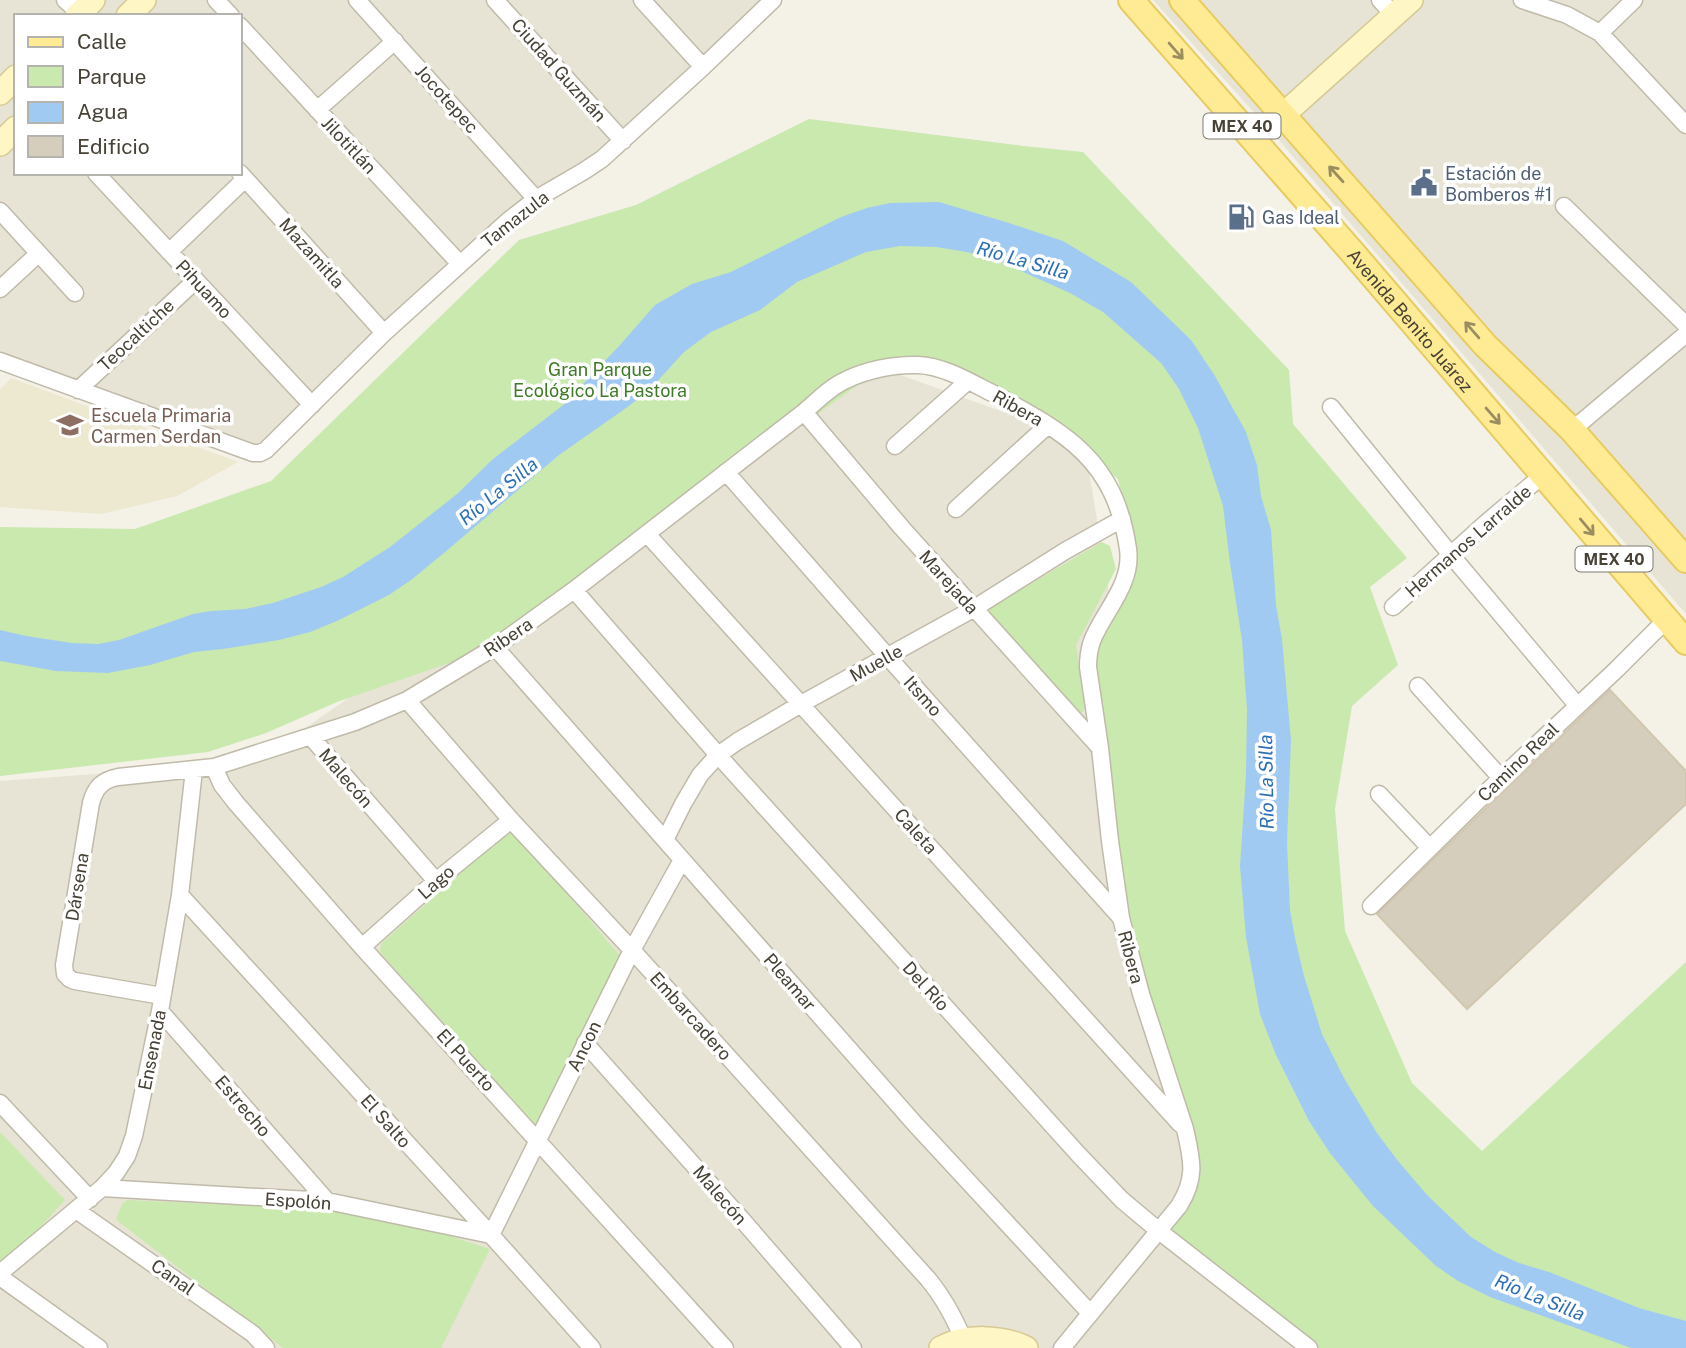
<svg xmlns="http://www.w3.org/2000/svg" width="1686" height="1348" font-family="'Public Sans',sans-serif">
	<rect width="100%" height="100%" fill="#f4f1e7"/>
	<path fill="#e8e4d5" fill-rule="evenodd" d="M0,0H769L581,177L540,195L258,457L0,361ZM16,16H240V173H16Z
		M1153,0H1686V614L1277,138Z
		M845,355L1084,441L1199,1137L1388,1348H0V781L256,762Z"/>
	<path fill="#ede8d0" d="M11,378L238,462L177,496L101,514L0,507V389Z"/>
	<path fill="#c9e9ae" d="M809,119L1023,146L1083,152L1289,370L1293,424L1407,558L1370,587L1398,665L1352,706L1335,809L1345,931L1412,1083L1482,1151L1686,962V1348H1309L1159,1231L1192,1176L1141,994L1088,667L1126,577L1123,501L1118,479L1048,425L935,368L880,369L495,647L337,702L266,733L208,752L0,776V527L135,529L271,481L519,240L636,205Z
		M1102,542L1110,546L1116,569L1076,645L1085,707L1083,712L1078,713L987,617L989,608Z
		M505,833L516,834L621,957L535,1126L380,952L381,944Z
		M0,1132L65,1200L0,1271Z
		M127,1200L375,1212L490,1249L441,1348H283L120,1223L116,1219L122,1204Z"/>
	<path fill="#a1caf3" d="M939,202L1009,223L1063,241L1131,282L1191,340L1215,376L1246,432L1257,465L1261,496L1271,530L1276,605L1282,639L1291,741L1287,843L1290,910L1295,938L1304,976L1322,1034L1344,1078L1377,1133L1398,1161L1428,1196L1471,1237L1495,1252L1519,1263L1549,1272L1639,1308L1686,1321V1348H1631L1490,1297L1458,1281L1436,1266L1373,1206L1330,1153L1309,1121L1276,1055L1260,1014L1246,937L1240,866L1246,775L1247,710L1242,640L1230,563L1223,506L1198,428L1179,389L1161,363L1103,312L1070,293L994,259L967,252L936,247L900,246L866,252L797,282L760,310L711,332L684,352L653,386L629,406L559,455L444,553L411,580L389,595L337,621L310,632L279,640L223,649L194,652L150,665L108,673L56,671L0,661V630L26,636L72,643L98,644L119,640L193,614L211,611L245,609L273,603L321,587L343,577L390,547L457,494L493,459L562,406L620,345L655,305L692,284L731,272L841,217L867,208L890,203Z"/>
	<path fill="#d6cebc" stroke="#d1c7af" stroke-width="2" d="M1610,690L1686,771V804L1467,1009L1377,914L1493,801Z"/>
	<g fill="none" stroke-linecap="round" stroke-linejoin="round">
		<g stroke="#c0baa9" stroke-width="19">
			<path id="street" d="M65,0L83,16
				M216,0L231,16
				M357,0L536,199
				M495,0L623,141
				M642,0L703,67
				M1380,0L1394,15
				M1522,0L1567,15L1600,33L1686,125
				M240,26L460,264
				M1600,33L1634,0
				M317,110L395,41
				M96,173L312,405
				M240,173L384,333
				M1564,206L1686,325
				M0,211L75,293
				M169,252L245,179
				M0,289L38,254
				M0,361L253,453H260L266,450L384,333L509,220L536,199L584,171L602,159L703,67L773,0
				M78,390L195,281
				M1331,407L1451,555L1577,705
				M804,412L902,528L1100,748
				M1572,430L1686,334
				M895,446L968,381
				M726,472L888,657L1121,918
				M956,509L1048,425
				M647,534L1180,1124
				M574,590L718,755L1079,1155L1122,1200L1159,1231L1309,1348
				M1393,607L1486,523L1543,475
				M495,647L915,1124L1090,1313
				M1418,686L1501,778
				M407,700L511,820L632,950L928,1279C944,1298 954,1317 964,1341
				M311,737L436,881
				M214,767L222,785L236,803L362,947L725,1348
				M1379,794L1430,848
				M665,840L683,804L700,775L718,755L738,741L801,704L973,609L1065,551L1122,519
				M180,895L491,1235L592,1348
				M1371,906L1501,778L1617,669L1666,620
				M362,947L436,881L511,820
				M162,996L75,981L70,979L65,974L64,965L91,803C95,788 102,780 118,777L214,767L355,722L407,700L495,647L574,590L804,412C817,401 830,387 846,380C866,370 895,364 918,365C944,366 970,382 992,393C1066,433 1115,459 1128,549C1133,584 1104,611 1092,641C1089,650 1088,658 1088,667L1100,748L1110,841L1121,918L1141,994L1185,1129C1192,1160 1197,1177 1179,1206L1062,1348
				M160,1011L327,1201
				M585,1043L745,1223L853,1348
				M0,1103L90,1199
				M102,1188L327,1201L491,1235L632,950L682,860
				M76,1210L253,1334L266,1348
				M0,1273L102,1188L116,1173L127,1156L134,1136L160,1011L180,895L194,770
				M0,1277L99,1348"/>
		</g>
		<g stroke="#d5ca95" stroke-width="26">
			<path id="secondary" d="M77,16L93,0
				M128,16L144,0
				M0,93L16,77
				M1283,115L1411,0
				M0,144L16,128
				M941,1348C966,1335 1001,1336 1026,1348"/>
		</g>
		<g stroke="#e7cb61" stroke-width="28">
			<g id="primary">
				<path id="s1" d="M1131,0L1353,253L1686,642"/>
				<path d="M1182,0L1485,345L1572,430L1686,560"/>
			</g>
		</g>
		<use href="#street" stroke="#fff" stroke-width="16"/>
		<use href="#secondary" stroke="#fff6c5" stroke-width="23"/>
		<use href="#primary" stroke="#ffeb94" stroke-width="24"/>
	</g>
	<defs><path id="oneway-shaft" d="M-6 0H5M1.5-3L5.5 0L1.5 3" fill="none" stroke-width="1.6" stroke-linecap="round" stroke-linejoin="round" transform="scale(1.75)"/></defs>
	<g stroke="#9a8e60">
		<use href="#oneway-shaft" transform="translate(1176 51) rotate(49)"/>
		<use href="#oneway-shaft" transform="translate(1336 174) rotate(-132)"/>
		<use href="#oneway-shaft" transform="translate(1472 330) rotate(-131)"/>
		<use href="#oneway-shaft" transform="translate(1493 416) rotate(49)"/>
		<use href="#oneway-shaft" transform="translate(1587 527) rotate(50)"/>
	</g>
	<defs>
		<g id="civic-bare" transform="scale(2.1)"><path d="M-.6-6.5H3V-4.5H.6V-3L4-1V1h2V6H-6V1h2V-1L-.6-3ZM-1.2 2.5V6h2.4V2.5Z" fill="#5c6f8a" stroke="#fff" stroke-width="2.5" paint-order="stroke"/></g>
		<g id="fuel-bare" transform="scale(2.1)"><path d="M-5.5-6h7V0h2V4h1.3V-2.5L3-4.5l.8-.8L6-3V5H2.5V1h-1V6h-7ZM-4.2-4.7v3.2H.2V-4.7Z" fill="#5c6f8a" stroke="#fff" stroke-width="2.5" paint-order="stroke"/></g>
		<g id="school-bare" transform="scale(2.1)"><path d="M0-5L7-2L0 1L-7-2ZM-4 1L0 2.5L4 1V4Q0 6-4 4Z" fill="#8d6e63" stroke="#fff" stroke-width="2.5" paint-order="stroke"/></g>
	</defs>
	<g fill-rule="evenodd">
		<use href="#civic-bare" x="1424" y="183"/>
		<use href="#fuel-bare" x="1241" y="217"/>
		<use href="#school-bare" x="70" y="425"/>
	</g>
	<g text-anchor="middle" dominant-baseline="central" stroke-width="7" stroke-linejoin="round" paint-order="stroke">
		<g fill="#fff" stroke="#7e7b72" stroke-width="2">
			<rect x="1203.5" y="113.5" width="77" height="25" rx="5"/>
			<rect x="1575.5" y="546.5" width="77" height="25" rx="5"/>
		</g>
		<g font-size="16" font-weight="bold" fill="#474235">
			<text x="1242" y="126">MEX 40</text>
			<text x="1614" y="559">MEX 40</text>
		</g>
		<g font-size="18" fill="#474235" stroke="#fff">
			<text transform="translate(559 70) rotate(48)">Ciudad Guzmán</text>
			<text transform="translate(447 99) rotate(48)">Jocotepec</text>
			<text transform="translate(349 145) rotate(47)">Jilotitlán</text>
			<text transform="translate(515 219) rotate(-38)">Tamazula</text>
			<text transform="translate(312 253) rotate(48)">Mazamitla</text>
			<text transform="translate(204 289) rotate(47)">Pihuamo</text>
			<text stroke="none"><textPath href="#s1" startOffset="425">Avenida Benito Juárez</textPath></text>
			<text transform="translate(136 335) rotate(-43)">Teocaltiche</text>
			<text transform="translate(1018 408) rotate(29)">Ribera</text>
			<text transform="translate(1468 541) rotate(-41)">Hermanos Larralde</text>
			<text transform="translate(949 582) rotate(48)">Marejada</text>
			<text transform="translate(508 637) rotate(-34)">Ribera</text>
			<text transform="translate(876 663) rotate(-29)">Muelle</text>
			<text transform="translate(923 696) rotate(48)">Itsmo</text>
			<text transform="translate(1518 762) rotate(-44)">Camino Real</text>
			<text transform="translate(346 778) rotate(49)">Malecón</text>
			<text transform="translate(916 831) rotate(48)">Caleta</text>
			<text transform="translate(436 882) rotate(-41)">Lago</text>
			<text transform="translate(77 887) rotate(-81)">Dársena</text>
			<text transform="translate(1131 957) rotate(75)">Ribera</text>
			<text transform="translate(790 982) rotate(49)">Pleamar</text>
			<text transform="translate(926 986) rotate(48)">Del Río</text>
			<text transform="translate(691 1016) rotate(48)">Embarcadero</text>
			<text transform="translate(584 1046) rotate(-64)">Ancon</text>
			<text transform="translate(152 1050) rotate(-79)">Ensenada</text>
			<text transform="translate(466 1060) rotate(48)">El Puerto</text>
			<text transform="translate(243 1106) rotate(49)">Estrecho</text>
			<text transform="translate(386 1121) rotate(48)">El Salto</text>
			<text transform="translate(720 1195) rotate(49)">Malecón</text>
			<text transform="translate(298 1201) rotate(4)">Espolón</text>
			<text transform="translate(173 1277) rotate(35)">Canal</text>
		</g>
		<g font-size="18" fill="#4e5e75" stroke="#fff" text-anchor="start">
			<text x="1445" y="173">Estación de<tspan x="1445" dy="21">Bomberos #1</tspan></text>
			<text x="1262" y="217">Gas Ideal</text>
		</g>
		<g font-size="18" fill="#3f7b27" stroke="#fff">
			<text x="600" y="369">Gran Parque<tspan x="600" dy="21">Ecológico La Pastora</tspan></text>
		</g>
		<g font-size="18" fill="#785e54" stroke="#fff" text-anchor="start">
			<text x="91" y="415">Escuela Primaria<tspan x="91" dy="21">Carmen Serdan</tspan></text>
		</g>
		<g font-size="19" font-style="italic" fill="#2b6fb7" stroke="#fff">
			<text transform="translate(1023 260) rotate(16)">Río La Silla</text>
			<text transform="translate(498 491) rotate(-39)">Río La Silla</text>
			<text transform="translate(1266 782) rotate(-91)">Río La Silla</text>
			<text transform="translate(1540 1297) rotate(22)">Río La Silla</text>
		</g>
	</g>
	<rect x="14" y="14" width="228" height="161" fill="#ffffff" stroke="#b5b3ae" stroke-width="2"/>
	<rect x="28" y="37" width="35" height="10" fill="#ffeb94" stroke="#b5b3ae" stroke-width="2"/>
	<text x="77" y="49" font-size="21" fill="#474235">Calle</text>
	<rect x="28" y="66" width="35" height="21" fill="#c9e9ae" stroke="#b5b3ae" stroke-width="2"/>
	<text x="77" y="84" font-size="21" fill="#474235">Parque</text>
	<rect x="28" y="102" width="35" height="21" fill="#a1caf3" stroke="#b5b3ae" stroke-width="2"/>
	<text x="77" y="119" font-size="21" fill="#474235">Agua</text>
	<rect x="28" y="136" width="35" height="21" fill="#d6cebc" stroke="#b5b3ae" stroke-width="2"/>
	<text x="77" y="154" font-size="21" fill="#474235">Edificio</text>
</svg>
